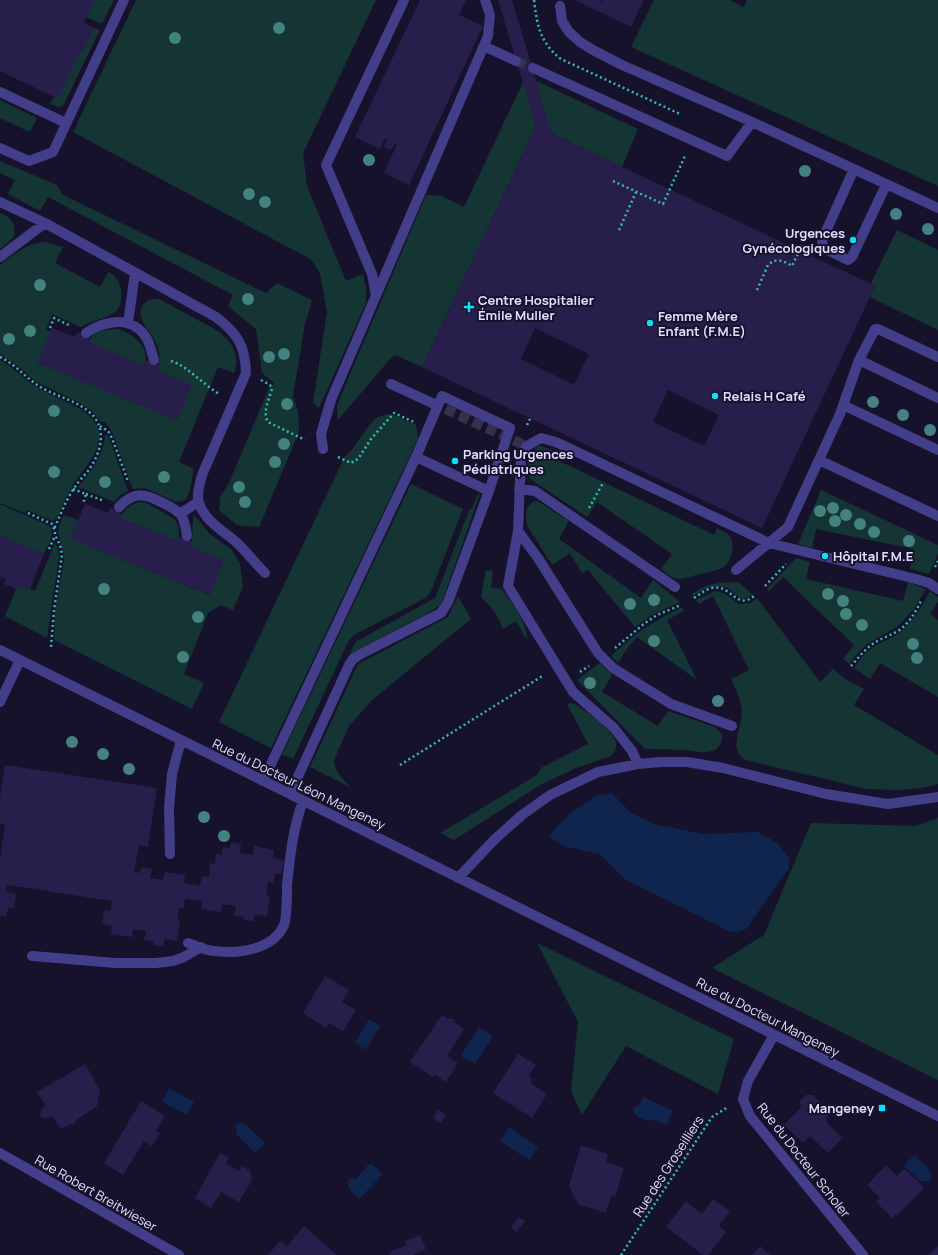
<svg xmlns="http://www.w3.org/2000/svg" width="938" height="1255" font-family="Manrope,sans-serif">
	<rect width="100%" height="100%" fill="#17122b"/>
	<path fill="#153535" d="M94,0H114L102,24L86,17Z
		M136,0H376L303,153L307,186L346,281L363,274L366,287V303L319,408L313,403L327,312L320,274L312,260L73,132Z
		M654,0H729L744,7L747,0H938V186L631,47Z
		M94,28L100,30L63,106L58,107L50,104L80,52H82Z
		M526,76L638,129L622,167L536,126L422,367L398,356H394L390,359L338,420L337,406L340,398L426,195L442,196L464,207Z
		M0,100L37,118L30,132L0,118Z
		M0,161L57,185L63,195L266,293L277,283L312,300L305,324L293,396L298,411L299,432L259,527L237,525L219,510L220,497L229,483L269,388L274,383L262,373L256,329L228,306L233,295L48,197L40,211L8,194L15,180L0,173Z
		M0,213C12,218 16,223 14,237L0,249Z
		M897,230L938,250V330L870,297L875,286L871,284L872,281Z
		M46,242L63,247L55,263L100,287L108,272C111,273 114,275 116,278C123,286 124,306 114,313C104,319 92,320 81,327L52,314L46,330L51,332L38,363L177,420L191,385L157,371C161,362 160,352 156,343C151,331 133,317 144,304C148,299 153,299 159,299L218,331C232,342 241,356 234,373L218,367L179,462L194,469C191,480 192,492 185,500L179,502L174,501L145,488L133,489L113,434L106,423L100,421L91,410L82,404L35,381L18,366L0,354V265C15,254 27,243 46,242Z
		M118,329C133,334 152,348 144,366L88,342C93,331 107,329 118,329Z
		M0,360C15,368 26,382 42,390C56,398 72,403 85,412C116,436 89,462 74,483C67,494 62,507 56,519L53,521L27,510L25,513L0,503Z
		M387,414L394,415L416,425L418,439L271,748L219,722L345,456L350,452L371,423L376,418Z
		M105,434L109,437L128,491L120,495L114,502L78,487C91,471 104,456 105,434Z
		M539,446H542L560,454L557,460L714,535L717,528C720,530 725,532 728,534C737,543 732,561 723,567C715,572 704,573 696,575C689,577 681,580 674,578C669,576 665,572 661,569L672,554L597,502L587,517L530,479C525,467 527,452 539,446Z
		M411,484L463,509L431,591L427,597L354,635L349,640L293,759L282,754Z
		M821,490L938,545V553L929,574L910,569L914,549L816,529L812,548L798,544Z
		M478,493L480,494L443,599L439,606L423,616L357,650L349,656L355,643L357,641L435,598L470,508L472,509Z
		M535,501L539,502L569,521L559,539L641,598L653,580L680,602L652,615L635,627L588,570L582,573L570,553L552,565L528,527C525,517 524,506 535,501Z
		M142,502L147,503L174,519C180,526 180,533 177,541L120,518C125,508 132,503 142,502Z
		M0,504L48,525C57,532 48,545 44,554L0,536Z
		M64,515L78,520L71,539L209,595L189,546L192,541L193,516H195L210,534L232,550L240,564L243,587L233,610L221,605L208,613L184,674L204,683L192,709L54,640L55,611L64,560C64,549 58,539 58,531C59,525 61,520 64,515Z
		M55,543L58,549L59,556L47,638L5,616L18,584L35,591Z
		M796,558L810,562L806,579L903,601L908,582L926,589L914,609L898,626L867,644L856,655L849,664L843,659L854,645L783,577L769,591L767,589Z
		M486,570L493,571L491,587L502,589C511,604 528,622 527,640L516,621L503,629C498,615 492,608 481,597Z
		M738,582L752,594L749,597L741,599C737,596 733,592 729,589C716,582 704,589 693,596L692,594C709,582 718,583 738,582Z
		M715,591C726,592 731,599 739,604L751,603L757,598L820,682L833,669L845,679L864,689L854,705L938,755V784C914,791 891,790 867,789L745,760C727,748 743,727 742,710C741,699 735,689 731,679L749,670L713,596L699,604L696,600Z
		M930,591L938,597V602L930,614L938,620V697L880,663L870,679L854,668C859,660 865,653 873,647C881,642 890,639 898,634C913,622 921,608 930,591Z
		M458,596L471,619L372,700L349,726L334,760L335,767L340,776L350,787L310,767L358,664L448,617Z
		M682,607L684,611L667,620L697,680L637,637L628,647L618,663L611,656C636,633 652,622 682,607Z
		M600,663L612,675L602,692L658,726L668,711L715,727L722,734C723,741 720,749 712,751C702,754 690,750 680,750C669,749 657,749 645,749L577,680Z
		M572,703C583,708 613,730 616,742C617,748 615,752 611,756L576,768L540,785L454,840L440,833L537,775L541,768L588,744L567,704Z
		M938,818V1080L712,968L764,935L811,823L916,826Z
		M537,943L734,1039L718,1094L626,1046L582,1115L571,1091L578,1022Z"/>
	<path fill="#0f254e" d="M612,793L631,813L654,824L703,834L758,832L777,843L789,858V868L746,929L737,932L729,931L626,880L600,854L563,846L549,836L568,815L596,796Z
		M369,1019L380,1026L366,1050L355,1043Z
		M479,1027L493,1036L475,1064L461,1055Z
		M169,1088L194,1102L187,1115L162,1102Z
		M643,1097L673,1111L666,1126C663,1124 658,1120 654,1120C652,1120 650,1121 648,1121C639,1119 624,1110 640,1104Z
		M243,1123L244,1125L245,1124L265,1143L255,1153L236,1134L237,1133L235,1127L238,1124Z
		M509,1127L538,1147L529,1160L500,1141Z
		M914,1155C921,1162 936,1172 930,1181H920L904,1166Z
		M369,1164H372L382,1173V1175L359,1199C353,1193 345,1188 349,1179L352,1178L356,1179Z"/>
	<path fill="#281e4c" fill-rule="evenodd" d="M0,0H94L84,23L94,28L82,53L80,52L58,99L0,71Z
		M420,0H466L459,15L483,26L409,185L384,173L397,144L395,143L391,150L384,147L387,139L385,138L380,149L355,137Z
		M498,0H512L552,134L875,286L762,528L422,367L536,126ZM535,328L589,354L574,385L521,359ZM668,390L719,415L704,446L653,422Z
		M575,0H598L601,2L602,0H644L631,27Z
		M52,328L75,337L78,332L84,335L90,337L88,342L144,366L147,360L159,366L157,371L192,385L177,420L38,363Z
		M85,504L108,513L110,508L122,513L120,518L177,541L179,536L185,539L192,541L189,546L224,560L210,595L70,539Z
		M0,536L44,554L30,589L18,584L16,589L4,584L6,579L0,577Z
		M5,765L157,788L148,847L139,845L134,872L140,873L142,867L152,869L150,878L163,880L165,872L185,875L184,883L200,886L202,876L209,877L210,863L215,864L216,854L222,855L223,847L230,848L231,842L241,844L240,853L253,855L254,846L274,850L273,858L284,860L281,874H275L273,883L268,882L266,895L270,896L267,916L255,914L253,921L243,920L244,917L234,916L236,906L222,904L221,912L201,909L202,901L185,899L184,908H179L177,920L180,921L177,941L165,939L163,946L153,945L154,942L144,940L146,931L133,929L132,937L111,934L112,926L102,924L104,910L111,911L112,901L7,885L6,892L16,894L14,908H8L6,917L0,916V858L5,824H0V798Z
		M325,976L349,990L342,1002L356,1010L343,1031L329,1023L326,1028L303,1013Z
		M442,1015L449,1019L450,1018L455,1020L454,1022L464,1029L447,1056L458,1063L446,1082L435,1075L433,1077L410,1062Z
		M518,1054L536,1065L529,1075L532,1079L531,1083L547,1094L532,1118L493,1093Z
		M85,1064L100,1090L97,1106L75,1121L74,1125L70,1124L61,1129L52,1116L48,1118L40,1117L42,1108L46,1106L37,1092Z
		M806,1095H813L831,1113L826,1118L828,1124L842,1138L828,1153L810,1136L803,1143L784,1125L801,1107L800,1101Z
		M141,1101L165,1116L156,1131L160,1133L152,1146L144,1141L123,1175L104,1163Z
		M438,1109L446,1115L441,1123L433,1118Z
		M581,1145L608,1154L606,1162L624,1168L615,1197L611,1196L606,1213L578,1204L569,1186Z
		M220,1153L229,1158L226,1164L239,1171L242,1166L250,1171L252,1180L239,1202L221,1192L211,1208L195,1198Z
		M886,1165L897,1176L903,1170H906L923,1186V1189L897,1215L896,1214L892,1218L876,1202L880,1198L867,1185Z
		M713,1199L730,1211L719,1226L726,1232L708,1255H703L666,1227L686,1201L702,1214Z
		M518,1217L525,1221L517,1232L511,1228Z
		M304,1226L337,1255H268L280,1241L287,1246Z
		M420,1235L426,1249L413,1255H389L392,1251L407,1245L405,1241Z
		M760,1246L770,1255H752Z
		M938,1246V1255H928Z"/>
	<g fill="none" stroke-linecap="round" stroke-linejoin="round">
		<path stroke="#35304b" stroke-width="10" stroke-dasharray="10 5" stroke-linecap="butt" d="M516,61L533,68
			M432,403L524,445"/>
		<path stroke="#34bbb5" stroke-width="2.5" stroke-dasharray="2 3" stroke-linecap="butt" d="M534,0C537,25 540,43 561,59L680,114
			M613,181L663,204L685,156
			M619,230L636,192
			M757,290L768,265C776,257 784,261 792,266L805,239
			M50,328L54,318L71,326
			M0,357C17,365 28,381 44,389C59,397 76,401 88,411C109,427 101,453 88,471C83,477 77,483 73,490C65,502 60,516 54,529
			M171,361C186,365 204,385 219,394
			M261,380L270,385L272,389C269,400 262,412 268,422L305,440
			M527,425L530,419
			M100,426L108,431L112,438L128,481
			M338,457L351,463L358,459L371,439L394,413L414,422
			M73,489L86,494L83,504
			M86,494L104,501
			M589,508L603,483
			M28,513L52,524L55,531V535L60,545L62,555L54,610L51,647
			M49,549L55,536
			M935,567L938,561
			M765,586L786,564
			M694,598C700,594 705,590 711,588C731,583 736,611 754,596
			M615,648L645,623L657,615L681,605
			M851,666C857,659 863,652 870,646C879,639 889,636 898,631C910,623 916,611 922,599
			M580,672L589,666
			M400,765L544,675
			M621,1255L712,1117L728,1107"/>
		<path stroke="#423e89" stroke-width="10" d="M560,6L562,21L569,32L580,42L593,50L622,65L752,122L938,208
			M484,46L516,61
			M533,68L727,156L752,122
			M0,92L66,123
			M0,148L29,161L53,152L124,0
			M854,169L822,240L823,248L848,260L852,257L886,185
			M0,202L45,223L216,317C238,334 245,345 246,373L202,475C200,483 196,495 199,503C205,521 222,530 235,541C246,551 255,563 265,573
			M0,257L45,223
			M376,296L372,274L326,165L404,0
			M128,323L135,273
			M86,333C106,320 133,315 147,339C150,345 152,353 154,360
			M859,360L938,398
			M391,384L432,403
			M843,405L938,450
			M323,449L321,434L331,400L488,36L490,15L485,0
			M819,460L938,516
			M519,489L535,491L675,587
			M119,507C134,491 144,493 163,503C169,506 176,509 181,515C185,521 186,529 187,536
			M180,514L198,502
			M518,531L538,558L598,653L613,668L671,704L732,726
			M736,570L788,527L840,414L859,360L875,329H878L938,357
			M0,650L938,1116
			M0,702L20,660
			M638,764L632,751L614,728L573,692L508,586L518,531L521,457L527,446L541,438L556,442L769,543L916,579L929,583L938,589
			M263,781L416,457L489,491
			M290,794L349,665L353,659L359,655L441,613L448,602L489,491L510,428L442,396L416,457
			M170,854L169,808L172,774L181,740
			M458,878L495,839L522,815L550,795L598,772L638,764L661,762H687L723,768L826,794L888,804L938,797
			M188,943C196,946 206,951 214,951C239,954 273,950 284,925C287,917 287,894 287,885C290,856 293,828 303,801
			M32,956L116,963H156L173,961L184,957L201,947
			M774,1035L748,1081L743,1099L750,1116L863,1255
			M0,1153L179,1255"/>
	</g>
	<g fill="#44827f">
		<circle cx="279" cy="28" r="6"/>
		<circle cx="175" cy="38" r="6"/>
		<circle cx="369" cy="160" r="6"/>
		<circle cx="805" cy="171" r="6"/>
		<circle cx="249" cy="194" r="6"/>
		<circle cx="265" cy="202" r="6"/>
		<circle cx="896" cy="214" r="6"/>
		<circle cx="928" cy="229" r="6"/>
		<circle cx="40" cy="285" r="6"/>
		<circle cx="248" cy="299" r="6"/>
		<circle cx="30" cy="331" r="6"/>
		<circle cx="9" cy="339" r="6"/>
		<circle cx="284" cy="354" r="6"/>
		<circle cx="269" cy="357" r="6"/>
		<circle cx="873" cy="402" r="6"/>
		<circle cx="287" cy="404" r="6"/>
		<circle cx="54" cy="411" r="6"/>
		<circle cx="903" cy="415" r="6"/>
		<circle cx="930" cy="430" r="6"/>
		<circle cx="284" cy="444" r="6"/>
		<circle cx="275" cy="462" r="6"/>
		<circle cx="54" cy="472" r="6"/>
		<circle cx="164" cy="477" r="6"/>
		<circle cx="105" cy="482" r="6"/>
		<circle cx="239" cy="487" r="6"/>
		<circle cx="245" cy="502" r="6"/>
		<circle cx="833" cy="508" r="6"/>
		<circle cx="820" cy="511" r="6"/>
		<circle cx="846" cy="515" r="6"/>
		<circle cx="835" cy="521" r="6"/>
		<circle cx="860" cy="524" r="6"/>
		<circle cx="874" cy="532" r="6"/>
		<circle cx="909" cy="541" r="6"/>
		<circle cx="104" cy="589" r="6"/>
		<circle cx="828" cy="594" r="6"/>
		<circle cx="654" cy="600" r="6"/>
		<circle cx="843" cy="601" r="6"/>
		<circle cx="630" cy="604" r="6"/>
		<circle cx="846" cy="614" r="6"/>
		<circle cx="198" cy="617" r="6"/>
		<circle cx="862" cy="625" r="6"/>
		<circle cx="654" cy="641" r="6"/>
		<circle cx="913" cy="644" r="6"/>
		<circle cx="183" cy="657" r="6"/>
		<circle cx="917" cy="658" r="6"/>
		<circle cx="590" cy="683" r="6"/>
		<circle cx="718" cy="701" r="6"/>
		<circle cx="72" cy="742" r="6"/>
		<circle cx="103" cy="754" r="6"/>
		<circle cx="129" cy="769" r="6"/>
		<circle cx="204" cy="817" r="6"/>
		<circle cx="224" cy="836" r="6"/>
	</g>
	<g fill="#0edff9" stroke="#17122b" stroke-width="1.5">
		<circle cx="853" cy="240" r="4"/>
		<path d="M467 301h4v4h4v4h-4v4h-4v-4h-4v-4h4z"/>
		<circle cx="650" cy="323" r="4"/>
		<circle cx="715" cy="396" r="4"/>
		<circle cx="455" cy="461" r="4"/>
		<circle cx="825" cy="556" r="4"/>
		<rect x="878" y="1104" width="8" height="8" rx="2"/>
	</g>
	<g text-anchor="middle" dominant-baseline="central" stroke-width="4" stroke-linejoin="round" paint-order="stroke">
		<g font-size="13" font-weight="bold" fill="#e1ddfe" stroke="#17122b" text-anchor="start">
			<text x="845" y="233" text-anchor="end">Urgences<tspan x="845" dy="15">Gynécologiques</tspan></text>
			<text x="478" y="300">Centre Hospitalier<tspan x="478" dy="15">Émile Muller</tspan></text>
			<text x="658" y="316">Femme Mère<tspan x="658" dy="15">Enfant (F.M.E)</tspan></text>
			<text x="723" y="396">Relais H Café</text>
			<text x="463" y="454">Parking Urgences<tspan x="463" dy="15">Pédiatriques</tspan></text>
			<text x="833" y="556">Hôpital F.M.E</text>
			<text x="874" y="1108" text-anchor="end">Mangeney</text>
		</g>
		<g font-size="13" fill="#e1ddfe" stroke="#17122b">
			<text transform="translate(299 784) rotate(26)">Rue du Docteur Léon Mangeney</text>
			<text transform="translate(768 1017) rotate(27)">Rue du Docteur Mangeney</text>
			<text transform="translate(804 1160) rotate(52)">Rue du Docteur Scholer</text>
			<text transform="translate(668 1166) rotate(-57)">Rue des Groseilliers</text>
			<text transform="translate(96 1193) rotate(30)">Rue Robert Breitwieser</text>
		</g>
	</g>
</svg>
